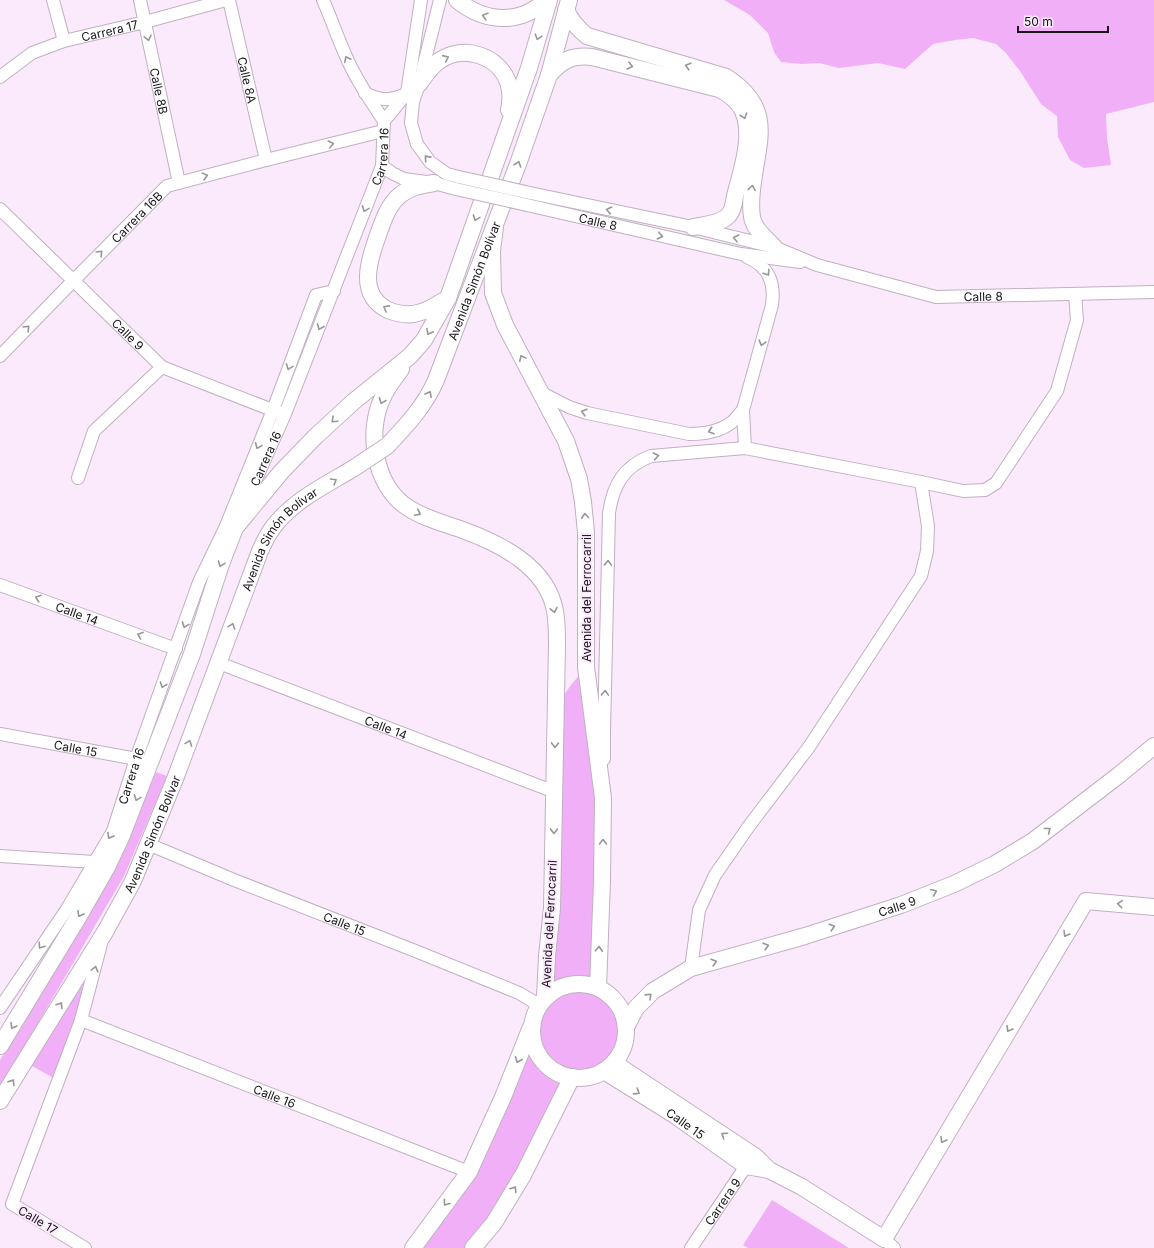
<svg xmlns="http://www.w3.org/2000/svg" width="1154" height="1248" font-family="Inter,sans-serif">
	<rect width="100%" height="100%" fill="#fbeafc"/>
	<path fill="#f1aff7" d="M724,0H1154V102L1106,114L1107,138L1111,165L1084,168L1070,160L1058,137L1057,116L1041,104L1020,71L1005,52L996,44L973,38L955,40L933,44L905,69L878,63L839,68L819,63L802,64L781,62L774,52L768,33L750,15Z
		M586,667L603,798L598,988C607,994 617,1000 622,1011C634,1036 620,1067 594,1076C587,1078 580,1078 572,1078L473,1248H413L469,1172L532,1024L535,1014L539,1005L556,706L571,685Z
		M156,772L167,776L124,876L0,1088V1060L85,919L129,837Z
		M105,932L59,1081L25,1062Z
		M772,1200L849,1248H748L743,1245Z"/>
	<g fill="none" stroke-linecap="round" stroke-linejoin="round">
		<g stroke="#c0b0c1" stroke-width="14">
			<g id="minor">
				<path d="M53,0L64,41"/>
				<path id="s1" d="M140,0L179,183"/>
				<path id="s2" d="M229,0L266,160"/>
				<path d="M323,0C331,18 337,36 345,54C355,78 370,100 384,121"/>
				<path d="M440,0L419,84L413,102L411,123L417,144L430,162L447,174L459,177"/>
				<path id="s3" d="M0,77L32,53L64,41L145,22L226,0"/>
				<path d="M365,93C381,101 390,101 406,94"/>
				<path d="M382,166L392,173L404,179L434,183L456,189"/>
				<path id="s4" d="M530,193L693,227L774,247L817,265L936,297L1154,292"/>
				<path id="s5" d="M527,205L741,254L800,262"/>
				<path id="s6" d="M0,209L162,367L280,413"/>
				<path id="s7" d="M0,356L73,281L167,186L266,160L383,131"/>
				<path d="M540,392L569,407L587,413L689,434C703,434 721,431 732,422C736,419 739,414 743,410"/>
				<path d="M745,448L743,410L772,305C775,282 769,267 747,257"/>
				<path d="M78,478L94,431L162,367"/>
				<path id="s8" d="M240,515L285,414L382,166L384,121L407,93L421,0"/>
				<path id="s9" d="M0,585L176,649"/>
				<path id="s10" d="M219,663L555,792"/>
				<path id="s11" d="M0,734L142,760"/>
				<path d="M604,759V732L609,513C613,485 624,466 651,456L745,448L921,482L963,491L985,490L996,483L1057,391L1077,320L1075,294"/>
				<path id="s12" d="M148,844L234,880L413,950L519,993L539,1005"/>
				<path d="M0,856L94,862"/>
				<path d="M691,968L699,910L715,875L749,826L809,747L921,576L927,551L928,526L921,482"/>
				<path id="s13" d="M0,1008L67,909L113,831L136,759L199,582L226,526L273,410L316,295L334,291"/>
				<path id="s14" d="M81,1020L469,1172"/>
				<path d="M884,1239L894,1248"/>
				<path d="M85,1248L12,1204L81,1020L101,944"/>
				<path id="s15" d="M691,1248L746,1166L752,1161"/>
			</g>
		</g>
		<g stroke="#c0b0c1" stroke-width="18">
			<g id="major">
				<path d="M457,0C484,22 519,26 546,0"/>
				<path d="M566,10C571,21 577,28 587,36L726,77C776,109 757,142 752,190C751,200 750,211 753,221C756,231 767,239 774,247"/>
				<path d="M549,75C562,60 572,55 592,57L719,89C729,94 738,100 743,111C754,136 741,172 735,196C734,203 733,211 728,216C720,224 703,225 693,227"/>
				<path d="M419,84C425,76 430,67 439,61C462,44 498,55 508,82C511,91 511,101 509,110"/>
				<path d="M434,183C422,185 410,187 400,195C388,205 383,221 378,235C369,260 357,295 388,310C398,314 411,316 421,312C430,310 439,303 448,298"/>
				<path d="M495,227L492,251L493,293L505,325L566,441L579,479L583,502L586,532V667L603,798L602,881L598,988"/>
				<path d="M401,369C395,378 387,387 383,397C366,431 374,485 407,507C423,518 443,523 460,529C499,543 547,566 555,611C557,622 557,633 557,644L552,908L547,956L545,997"/>
				<path id="s16" d="M387,446C406,426 425,406 436,380L518,164L549,75L569,0"/>
				<circle cx="579" cy="1031" r="47"/>
				<path id="s17" d="M626,1027L636,1008L653,991L691,968L805,936L901,905L954,884L995,864L1033,841L1119,775L1154,746"/>
				<path d="M0,1046L79,916L107,867L122,835L192,654L221,564L235,528L282,471L315,437L353,402L410,356L424,340L448,298L529,68L549,0"/>
				<path d="M614,1063L756,1157L769,1170"/>
				<path id="s18" d="M604,1071L673,1114L746,1166L769,1170L802,1187L884,1239L1086,901L1154,907"/>
				<path id="s19" d="M0,1101L105,932L133,881L175,779L260,551C264,542 268,534 274,526C294,500 326,485 354,468"/>
				<path d="M413,1248L469,1172L503,1097L531,1027"/>
				<path d="M473,1248L494,1223L523,1175L572,1077"/>
			</g>
		</g>
		<use href="#minor" stroke="#fff" stroke-width="12"/>
		<use href="#major" stroke="#fff" stroke-width="16"/>
		<g stroke="#c0b0c1" stroke-width="14" stroke-linecap="butt">
			<path id="minor-bridge" d="M459,177L530,193
				M456,189L527,205"/>
		</g>
		<g stroke="#c0b0c1" stroke-width="18" stroke-linecap="butt">
			<path id="major-bridge" d="M354,468L387,446"/>
		</g>
		<use href="#minor-bridge" stroke="#fff" stroke-width="12"/>
		<use href="#major-bridge" stroke="#fff" stroke-width="16"/>
	</g>
	<defs><path id="oneway-chevron" d="M-2-3.5L2.5 0L-2 3.5" fill="none" stroke-width="1.6" stroke-linecap="round" stroke-linejoin="round"/></defs>
	<g stroke="#989598">
		<use href="#oneway-chevron" transform="translate(485 16) rotate(-164)"/>
		<use href="#oneway-chevron" transform="translate(538 37) rotate(107)"/>
		<use href="#oneway-chevron" transform="translate(148 38) rotate(78)"/>
		<use href="#oneway-chevron" transform="translate(446 58) rotate(-24)"/>
		<use href="#oneway-chevron" transform="translate(347 59) rotate(-117)"/>
		<use href="#oneway-chevron" transform="translate(630 66) rotate(14)"/>
		<use href="#oneway-chevron" transform="translate(688 66) rotate(-164)"/>
		<use href="#oneway-chevron" transform="translate(744 116) rotate(71)"/>
		<use href="#oneway-chevron" transform="translate(331 144) rotate(-14)"/>
		<use href="#oneway-chevron" transform="translate(427 158) rotate(-132)"/>
		<use href="#oneway-chevron" transform="translate(518 164) rotate(-71)"/>
		<use href="#oneway-chevron" transform="translate(205 176) rotate(-15)"/>
		<use href="#oneway-chevron" transform="translate(752 188) rotate(-83)"/>
		<use href="#oneway-chevron" transform="translate(365 209) rotate(111)"/>
		<use href="#oneway-chevron" transform="translate(609 210) rotate(-168)"/>
		<use href="#oneway-chevron" transform="translate(476 218) rotate(110)"/>
		<use href="#oneway-chevron" transform="translate(660 236) rotate(13)"/>
		<use href="#oneway-chevron" transform="translate(736 238) rotate(-166)"/>
		<use href="#oneway-chevron" transform="translate(100 253) rotate(-45)"/>
		<use href="#oneway-chevron" transform="translate(767 273) rotate(57)"/>
		<use href="#oneway-chevron" transform="translate(386 308) rotate(-151)"/>
		<use href="#oneway-chevron" transform="translate(320 327) rotate(112)"/>
		<use href="#oneway-chevron" transform="translate(27 328) rotate(-46)"/>
		<use href="#oneway-chevron" transform="translate(429 332) rotate(119)"/>
		<use href="#oneway-chevron" transform="translate(762 343) rotate(106)"/>
		<use href="#oneway-chevron" transform="translate(522 358) rotate(-118)"/>
		<use href="#oneway-chevron" transform="translate(289 367) rotate(111)"/>
		<use href="#oneway-chevron" transform="translate(429 394) rotate(-61)"/>
		<use href="#oneway-chevron" transform="translate(382 401) rotate(112)"/>
		<use href="#oneway-chevron" transform="translate(584 412) rotate(-164)"/>
		<use href="#oneway-chevron" transform="translate(334 420) rotate(137)"/>
		<use href="#oneway-chevron" transform="translate(711 431) rotate(162)"/>
		<use href="#oneway-chevron" transform="translate(258 446) rotate(112)"/>
		<use href="#oneway-chevron" transform="translate(656 456) rotate(-11)"/>
		<use href="#oneway-chevron" transform="translate(334 481) rotate(-31)"/>
		<use href="#oneway-chevron" transform="translate(418 513) rotate(26)"/>
		<use href="#oneway-chevron" transform="translate(585 516) rotate(-95)"/>
		<use href="#oneway-chevron" transform="translate(608 563) rotate(-88)"/>
		<use href="#oneway-chevron" transform="translate(221 564) rotate(110)"/>
		<use href="#oneway-chevron" transform="translate(38 598) rotate(-161)"/>
		<use href="#oneway-chevron" transform="translate(554 610) rotate(78)"/>
		<use href="#oneway-chevron" transform="translate(185 625) rotate(110)"/>
		<use href="#oneway-chevron" transform="translate(232 626) rotate(-70)"/>
		<use href="#oneway-chevron" transform="translate(140 635) rotate(-160)"/>
		<use href="#oneway-chevron" transform="translate(163 685) rotate(110)"/>
		<use href="#oneway-chevron" transform="translate(605 693) rotate(-88)"/>
		<use href="#oneway-chevron" transform="translate(189 743) rotate(-70)"/>
		<use href="#oneway-chevron" transform="translate(555 745) rotate(91)"/>
		<use href="#oneway-chevron" transform="translate(137 798) rotate(111)"/>
		<use href="#oneway-chevron" transform="translate(1048 830) rotate(-38)"/>
		<use href="#oneway-chevron" transform="translate(554 831) rotate(91)"/>
		<use href="#oneway-chevron" transform="translate(110 836) rotate(119)"/>
		<use href="#oneway-chevron" transform="translate(603 842) rotate(-90)"/>
		<use href="#oneway-chevron" transform="translate(934 892) rotate(-23)"/>
		<use href="#oneway-chevron" transform="translate(1120 904) rotate(-175)"/>
		<use href="#oneway-chevron" transform="translate(80 914) rotate(120)"/>
		<use href="#oneway-chevron" transform="translate(832 927) rotate(-17)"/>
		<use href="#oneway-chevron" transform="translate(1066 934) rotate(121)"/>
		<use href="#oneway-chevron" transform="translate(41 946) rotate(124)"/>
		<use href="#oneway-chevron" transform="translate(766 946) rotate(-16)"/>
		<use href="#oneway-chevron" transform="translate(599 949) rotate(-87)"/>
		<use href="#oneway-chevron" transform="translate(714 962) rotate(-16)"/>
		<use href="#oneway-chevron" transform="translate(95 969) rotate(-75)"/>
		<use href="#oneway-chevron" transform="translate(649 996) rotate(-44)"/>
		<use href="#oneway-chevron" transform="translate(60 1005) rotate(-58)"/>
		<use href="#oneway-chevron" transform="translate(13 1026) rotate(121)"/>
		<use href="#oneway-chevron" transform="translate(1009 1029) rotate(121)"/>
		<use href="#oneway-chevron" transform="translate(518 1060) rotate(112)"/>
		<use href="#oneway-chevron" transform="translate(12 1082) rotate(-58)"/>
		<use href="#oneway-chevron" transform="translate(637 1092) rotate(32)"/>
		<use href="#oneway-chevron" transform="translate(724 1135) rotate(-146)"/>
		<use href="#oneway-chevron" transform="translate(943 1140) rotate(121)"/>
		<use href="#oneway-chevron" transform="translate(514 1189) rotate(-58)"/>
		<use href="#oneway-chevron" transform="translate(446 1203) rotate(126)"/>
	</g>
	<g text-anchor="middle" dominant-baseline="central" stroke-width="4" stroke-linejoin="round" paint-order="stroke">
		<g font-size="12" fill="#19141a" stroke="#fbeafc">
			<text stroke="none"><textPath href="#s3" startOffset="121">Carrera 17</textPath></text>
			<text stroke="none"><textPath href="#s2" startOffset="82">Calle 8A</textPath></text>
			<text stroke="none"><textPath href="#s1" startOffset="93">Calle 8B</textPath></text>
			<text stroke="none"><textPath href="#s8" startOffset="386">Carrera 16</textPath></text>
			<text stroke="none"><textPath href="#s7" startOffset="195">Carrera 16B</textPath></text>
			<text stroke="none"><textPath href="#s5" startOffset="73">Calle 8</textPath></text>
			<text stroke="none"><textPath href="#s16" startOffset="189">Avenida Simón Bolívar</textPath></text>
			<text stroke="none"><textPath href="#s4" startOffset="467">Calle 8</textPath></text>
			<text stroke="none"><textPath href="#s6" startOffset="179">Calle 9</textPath></text>
			<text stroke="none"><textPath href="#s8" startOffset="62">Carrera 16</textPath></text>
			<text stroke="none"><textPath href="#s19" startOffset="632">Avenida Simón Bolívar</textPath></text>
			<text transform="translate(586 598) rotate(-90)">Avenida del Ferrocarril</text>
			<text stroke="none"><textPath href="#s9" startOffset="82">Calle 14</textPath></text>
			<text stroke="none"><textPath href="#s10" startOffset="179">Calle 14</textPath></text>
			<text stroke="none"><textPath href="#s11" startOffset="77">Calle 15</textPath></text>
			<text stroke="none"><textPath href="#s13" startOffset="268">Carrera 16</textPath></text>
			<text stroke="none"><textPath href="#s19" startOffset="308">Avenida Simón Bolívar</textPath></text>
			<text stroke="none"><textPath href="#s17" startOffset="305">Calle 9</textPath></text>
			<text stroke="none"><textPath href="#s12" startOffset="212">Calle 15</textPath></text>
			<text transform="translate(549 924) rotate(-87)">Avenida del Ferrocarril</text>
			<text stroke="none"><textPath href="#s14" startOffset="208">Calle 16</textPath></text>
			<text stroke="none"><textPath href="#s18" startOffset="97">Calle 15</textPath></text>
			<text stroke="none"><textPath href="#s15" startOffset="56">Carrera 9</textPath></text>
			<text transform="translate(38 1220) rotate(31)">Calle 17</text>
		</g>
	</g>
	<path d="M1018 26v6h90v-6" fill="none" stroke="#19141a" stroke-width="2"/>
	<text x="1024" y="26" font-size="12" fill="#19141a" stroke="#fbeafc" stroke-width="3" paint-order="stroke">50 m</text>
</svg>
